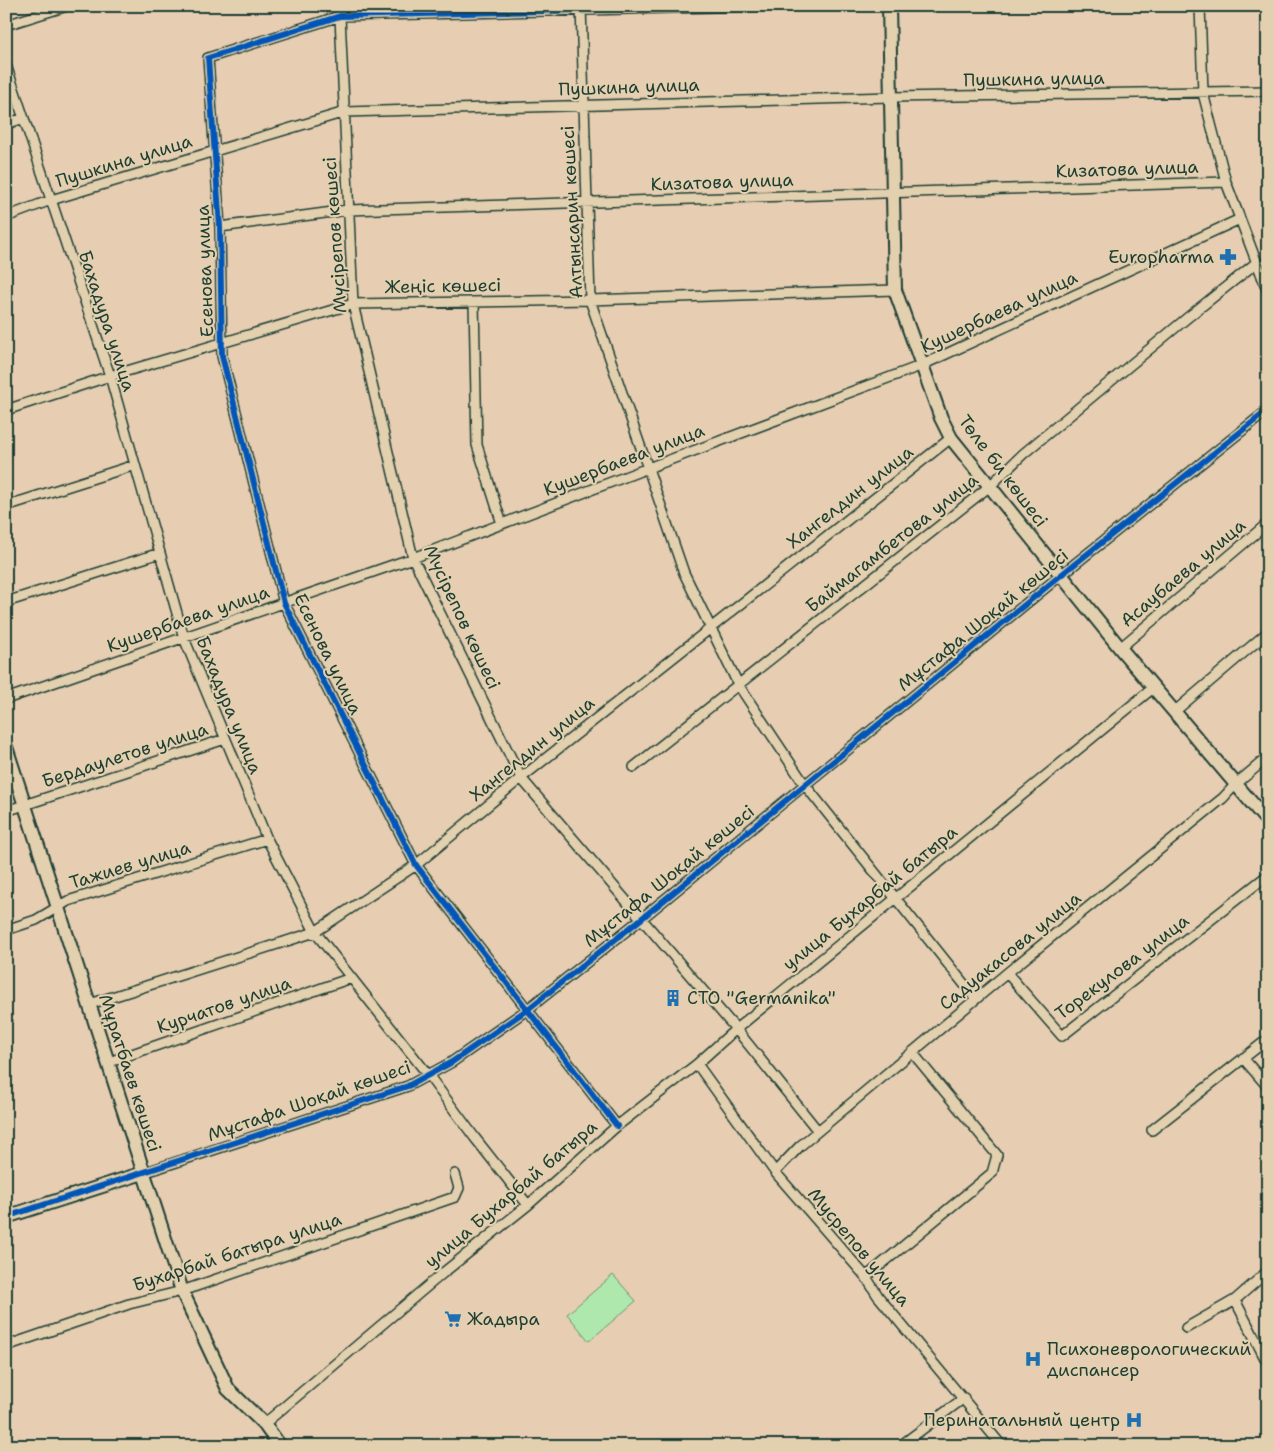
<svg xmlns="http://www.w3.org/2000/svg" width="1274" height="1452" font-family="'Shantell Sans',sans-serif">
	<rect width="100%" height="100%" fill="#e7ceb2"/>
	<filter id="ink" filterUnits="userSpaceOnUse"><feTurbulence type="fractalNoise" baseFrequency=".02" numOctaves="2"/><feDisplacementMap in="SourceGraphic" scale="10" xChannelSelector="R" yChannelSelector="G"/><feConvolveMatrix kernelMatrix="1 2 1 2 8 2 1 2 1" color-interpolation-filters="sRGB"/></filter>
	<g filter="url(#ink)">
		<path fill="#afe8ac" stroke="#679270" d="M613,1275L636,1301L589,1341L567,1314Z"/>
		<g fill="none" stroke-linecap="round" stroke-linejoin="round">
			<g stroke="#1f3d34" stroke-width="12">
				<path id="street" d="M341,6L340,16L353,304L413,558L521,778L736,1029L818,1131
					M581,6L590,300L684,573L739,686L805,785L976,999
					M1200,6L1203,93L1226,182L1268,292
					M6,25L67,6
					M6,65L110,376L184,638L267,839L315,932L429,1076L475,1138L528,1205
					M6,124L24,118
					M6,217L51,200L345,112L891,97L1268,91
					M220,227L348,210L1226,182
					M474,302L477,445L502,524
					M6,410L110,376L353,304L590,300L895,290
					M6,506L135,465
					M6,602L160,553
					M1120,648L1268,523
					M6,699L413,558L648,468L920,366L1240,219
					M1174,712L1268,632
					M634,767L990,486L1023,454L1187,318L1256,263
					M6,811L225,739
					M6,930L36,920L68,901L267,839
					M1007,973L1062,1036L1268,875
					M90,1004L315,932L416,865L521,778L951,438
					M1243,1058L1268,1087
					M109,1062L351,978
					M697,1064L775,1172L866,1277L878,1296L1002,1446
					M617,1126L416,865L284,603L222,356L220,227L208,58L340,16L756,6
					M1152,1130L1268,1039
					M775,1172L800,1146L1007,973L1223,798L1235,785L1268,757
					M143,1173L408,1086L452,1062L528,1009L641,919L1061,575L1268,410
					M866,1277L992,1173L997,1155L912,1052
					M1235,1300L1268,1364
					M1186,1328L1235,1300L1268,1271
					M6,1346L129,1304L182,1291L455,1197L459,1188L455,1174
					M264,1424L443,1273L528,1205L617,1126L697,1064L736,1029L1153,688
					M900,1446L964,1398"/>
			</g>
			<g stroke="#1f3d34" stroke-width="16">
				<path id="secondary" d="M889,6L895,290L941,418L951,438L1120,648L1268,822
					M6,747L182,1291L228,1389L264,1424L280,1446
					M6,1217L143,1173"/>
			</g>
			<use href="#street" stroke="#e3d0ae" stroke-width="9"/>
			<use href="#secondary" stroke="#e3d0ae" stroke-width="12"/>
			<g stroke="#e3d0ae" stroke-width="9">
				<path id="cycleway" d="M617,1126L416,865L284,603L222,356L220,227L208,58L340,16L756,6
					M6,1217L408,1086L452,1062L528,1009L641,919L1061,575L1268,410"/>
			</g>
			<use href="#cycleway" stroke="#0057b8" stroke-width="6"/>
		</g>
	</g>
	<defs>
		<g id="pharmacy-bare" transform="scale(1.35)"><path d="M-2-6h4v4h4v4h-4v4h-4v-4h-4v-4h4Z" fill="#1f6fb2" stroke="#e3d0ae" stroke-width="2.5" paint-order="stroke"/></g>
		<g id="building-bare" transform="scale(1.35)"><path d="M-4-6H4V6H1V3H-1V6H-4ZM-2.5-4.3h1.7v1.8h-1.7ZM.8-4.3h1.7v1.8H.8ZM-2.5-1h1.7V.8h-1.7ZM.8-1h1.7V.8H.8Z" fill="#1f6fb2" stroke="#e3d0ae" stroke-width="2.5" paint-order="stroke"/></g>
		<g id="supermarket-bare" transform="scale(1.35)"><path d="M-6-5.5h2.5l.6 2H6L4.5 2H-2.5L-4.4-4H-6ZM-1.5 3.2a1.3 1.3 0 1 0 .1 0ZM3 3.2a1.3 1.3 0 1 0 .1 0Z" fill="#1f6fb2" stroke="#e3d0ae" stroke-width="2.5" paint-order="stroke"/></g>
		<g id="hospital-bare" transform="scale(1.35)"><path d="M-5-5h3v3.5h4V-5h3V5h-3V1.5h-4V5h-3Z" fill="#1f6fb2" stroke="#e3d0ae" stroke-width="2.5" paint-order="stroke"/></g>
	</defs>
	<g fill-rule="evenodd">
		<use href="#pharmacy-bare" x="1228" y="257"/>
		<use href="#building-bare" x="673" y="998"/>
		<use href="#supermarket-bare" x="453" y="1319"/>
		<use href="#hospital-bare" x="1033" y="1359"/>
		<use href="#hospital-bare" x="1134" y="1420"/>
	</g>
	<g text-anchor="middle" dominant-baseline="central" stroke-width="4" stroke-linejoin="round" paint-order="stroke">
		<g font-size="18" fill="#1f3d34" stroke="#e3d0ae">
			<text transform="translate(1034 79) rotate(-1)">Пушкина улица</text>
			<text transform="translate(629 87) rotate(-2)">Пушкина улица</text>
			<text transform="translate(124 161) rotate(-17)">Пушкина улица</text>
			<text transform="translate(1127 169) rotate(-2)">Кизатова улица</text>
			<text transform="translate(722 182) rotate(-2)">Кизатова улица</text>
			<text transform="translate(572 212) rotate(-93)">Алтынсарин көшесі</text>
			<text transform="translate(335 235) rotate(-94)">Мүсірепов көшесі</text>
			<text transform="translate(205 271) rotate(-92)">Есенова улица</text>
			<text transform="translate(443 286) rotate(-1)">Жеңіс көшесі</text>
			<text transform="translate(999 312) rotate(-25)">Кушербаева улица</text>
			<text transform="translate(107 321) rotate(72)">Бахадура улица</text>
			<text transform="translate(624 460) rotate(-21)">Кушербаева улица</text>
			<text transform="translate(1003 471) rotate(53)">Төле би көшесі</text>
			<text transform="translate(850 497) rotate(-38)">Хангелдин улица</text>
			<text transform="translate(892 543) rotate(-38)">Баймагамбетова улица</text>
			<text transform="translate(1183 573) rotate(-40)">Асаубаева улица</text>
			<text transform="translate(462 617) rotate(65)">Мүсірепов көшесі</text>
			<text transform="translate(188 619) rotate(-19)">Кушербаева улица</text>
			<text transform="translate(983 620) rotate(-39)">Мұстафа Шоқай көшесі</text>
			<text transform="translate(328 654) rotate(64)">Есенова улица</text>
			<text transform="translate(229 705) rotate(68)">Бахадура улица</text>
			<text transform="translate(532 749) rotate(-39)">Хангелдин улица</text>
			<text transform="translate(125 755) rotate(-18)">Бердаулетов улица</text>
			<text transform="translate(130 865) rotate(-17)">Тажиев улица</text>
			<text transform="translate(669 876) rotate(-39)">Мұстафа Шоқай көшесі</text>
			<text transform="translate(870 898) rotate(-39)">улица Бухарбай батыра</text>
			<text transform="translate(1010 951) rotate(-39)">Садуакасова улица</text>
			<text transform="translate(1122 967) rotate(-37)">Торекулова улица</text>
			<text transform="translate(224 1005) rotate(-19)">Курчатов улица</text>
			<text transform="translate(130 1073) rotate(72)">Мұратбаев көшесі</text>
			<text transform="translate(309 1101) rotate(-19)">Мұстафа Шоқай көшесі</text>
			<text transform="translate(511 1194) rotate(-40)">улица Бухарбай батыра</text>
			<text transform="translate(859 1247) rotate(50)">Мусрепов улица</text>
			<text transform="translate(237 1252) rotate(-18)">Бухарбай батыра улица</text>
		</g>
		<g font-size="18" fill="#1f3d34" stroke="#e3d0ae" text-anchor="start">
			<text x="1214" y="257" text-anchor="end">Europharma</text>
			<text x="687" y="998">СТО "Germanika"</text>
			<text x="467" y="1319">Жадыра</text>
			<text x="1047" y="1349">Психоневрологический<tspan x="1047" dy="21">диспансер</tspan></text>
			<text x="1120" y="1420" text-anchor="end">Перинатальный центр</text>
		</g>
	</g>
	<rect width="1274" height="1452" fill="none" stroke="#e3d0ae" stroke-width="25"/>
	<rect x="12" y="12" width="1249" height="1427" fill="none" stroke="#1f3d34" stroke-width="2" filter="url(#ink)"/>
</svg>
